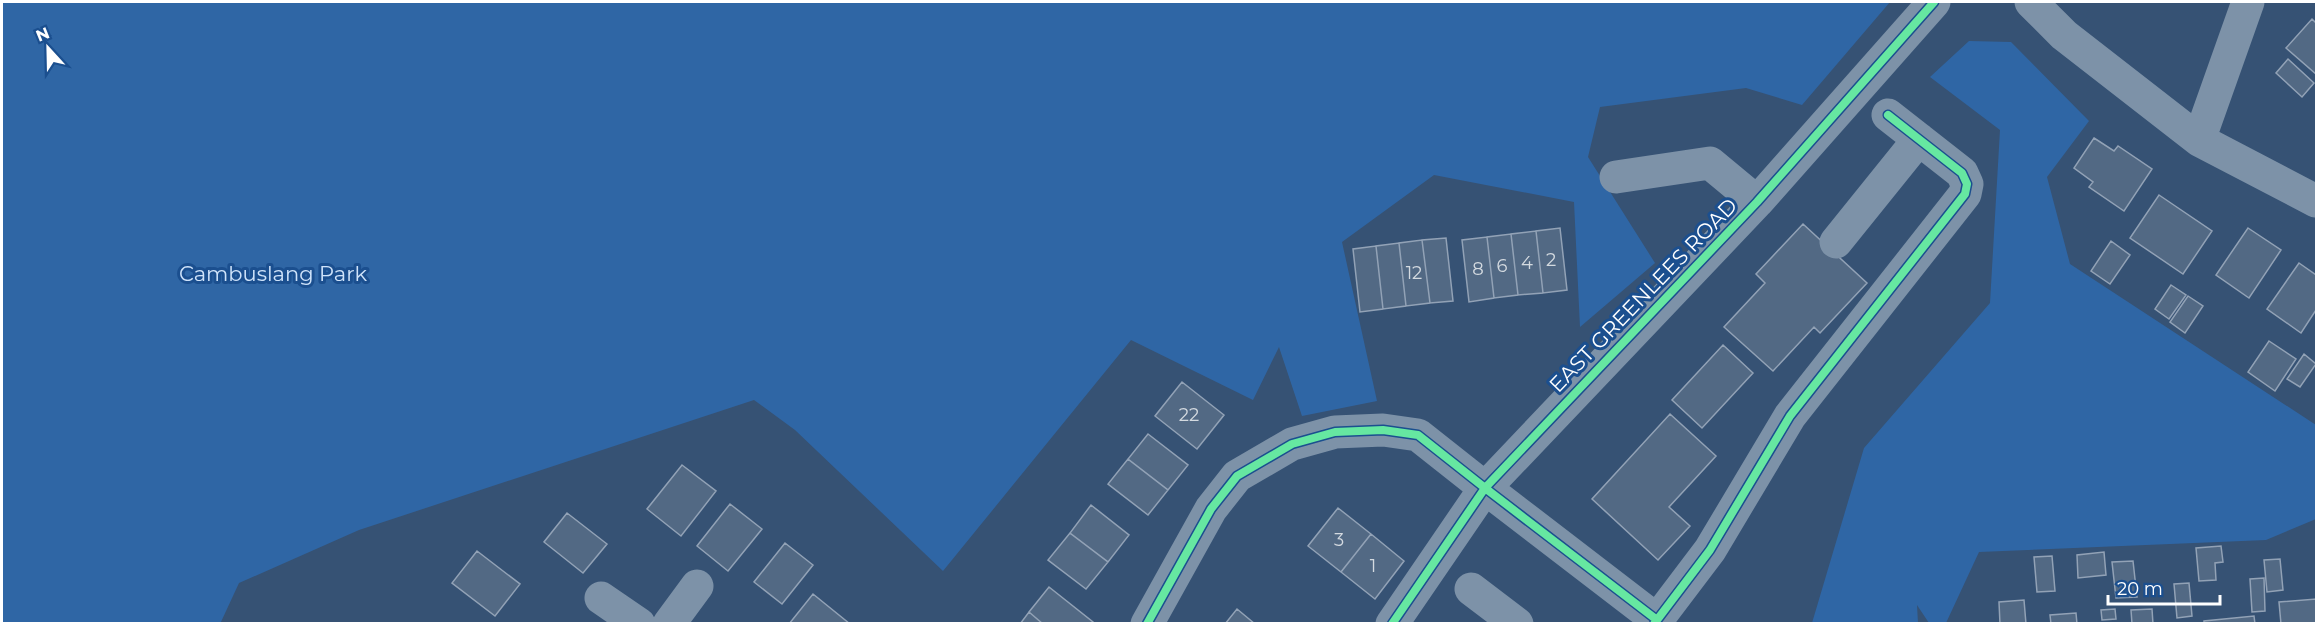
<svg xmlns="http://www.w3.org/2000/svg" width="2318" height="625" font-family="Montserrat,sans-serif">
	<rect width="100%" height="100%" fill="#365274"/>
	<path fill="#2f66a5" d="M2,2H1890L1802,105L1746,88L1600,107L1588,157L1655,263L1580,327L1574,202L1434,175L1342,242L1377,401L1302,416L1279,347L1253,400L1131,340L943,571L795,430L754,400L359,530L239,583L220,624L2,623Z
		M1969,41L2011,42L2089,121L2047,177L2070,264L2316,425V519L2266,540L1979,552L1946,623H1929L1917,605L1918,623H1812L1864,448L1990,303L2000,130L1930,77Z"/>
	<path fill="#526984" stroke="#92a2b6" stroke-width="1.5" d="M2312,19L2316,23V74L2286,48Z
		M2288,59L2314,83L2302,97L2276,73Z
		M2094,138L2114,151L2118,146L2152,169L2124,211L2089,187L2093,182L2074,168Z
		M2159,195L2212,231L2183,274L2130,238Z
		M1803,224L1867,283L1820,333L1814,327L1773,371L1724,327L1765,283L1756,274Z
		M1560,228L1567,290L1543,293L1536,231Z
		M2248,228L2281,250L2249,298L2216,275Z
		M1536,231L1543,293L1518,295L1511,234Z
		M1511,234L1518,295L1494,298L1487,237Z
		M1487,237L1494,298L1469,302L1462,240Z
		M1446,238L1453,301L1430,303L1422,240Z
		M1422,240L1430,303L1406,306L1399,243Z
		M2111,241L2130,255L2110,284L2091,271Z
		M1399,243L1406,306L1383,309L1376,246Z
		M1376,246L1383,309L1360,312L1353,249Z
		M2299,263L2316,275V310L2301,333L2267,309Z
		M2171,285L2186,295L2169,319L2155,309Z
		M2188,296L2203,306L2185,333L2170,322Z
		M2269,341L2296,359L2275,391L2248,372Z
		M1723,345L1753,373L1702,428L1672,400Z
		M2304,354L2316,364L2300,387L2287,379Z
		M1182,382L1224,415L1197,449L1155,416Z
		M1670,414L1716,456L1669,507L1690,526L1658,560L1592,499Z
		M1148,434L1188,465L1168,490L1128,459Z
		M1128,459L1168,490L1148,515L1108,484Z
		M682,465L716,491L681,536L647,509Z
		M730,504L762,529L728,571L697,546Z
		M1091,505L1129,535L1108,562L1070,533Z
		M1338,508L1371,534L1341,572L1308,546Z
		M567,513L607,544L583,573L544,542Z
		M1070,533L1108,562L1086,589L1048,560Z
		M1371,534L1404,561L1375,599L1341,572Z
		M785,543L813,565L782,604L754,582Z
		M2221,546L2223,562L2215,563L2216,580L2199,581L2196,548Z
		M477,551L520,584L495,616L452,583Z
		M2104,552L2106,575L2078,578L2077,555Z
		M2052,556L2055,591L2037,592L2034,557Z
		M2280,559L2283,590L2267,592L2264,560Z
		M2133,561L2137,597L2116,598L2112,562Z
		M2264,578L2265,611L2252,612L2250,579Z
		M2189,583L2192,616L2177,618L2174,584Z
		M1049,587L1093,622L1092,624H1043L1029,612Z
		M813,594L850,624H789Z
		M2316,599V624H2281L2279,602Z
		M2024,600L2026,624H2000L1999,602Z
		M1237,609L1255,624H1225Z
		M2115,609L2116,619L2102,620L2101,610Z
		M2152,609L2153,624H2132L2131,610Z
		M1029,612L1043,624H1020Z
		M2076,613L2077,624H2051L2050,615Z
		M2254,616L2255,624H2204V621Z"/>
	<g fill="none" stroke-linecap="round" stroke-linejoin="round">
		<path stroke="#7d92a8" stroke-width="33" d="M2031,2L2064,35L2199,140L2316,201
			M2199,140L2248,2
			M1616,177L1710,163L1757,202
			M1836,242L1919,139
			M1471,589L1517,624
			M601,598L639,624
			M669,624L697,586
			M1147,624L1211,509L1237,476L1292,444L1335,432L1383,430L1418,435L1485,488L1657,620
			M1392,624L1485,488L1757,202L1934,2
			M1654,624L1710,550L1790,416L1965,194L1967,184L1962,173L1888,115"/>
		<g stroke="#1b4f8f" stroke-width="11">
			<path id="cycleway" d="M1147,624L1211,509L1237,476L1292,444L1335,432L1383,430L1418,435L1485,488L1657,620
				M1392,624L1485,488L1757,202L1934,2
				M1654,624L1710,550L1790,416L1965,194L1967,184L1962,173L1888,115"/>
		</g>
		<use href="#cycleway" stroke="#66e7a1" stroke-width="8"/>
	</g>
	<g text-anchor="middle" dominant-baseline="central" stroke-width="6" stroke-linejoin="round" paint-order="stroke">
		<g font-size="18" fill="#d4dae0">
			<text x="1551" y="260">2</text>
			<text x="1527" y="263">4</text>
			<text x="1502" y="266">6</text>
			<text x="1478" y="269">8</text>
			<text x="1414" y="273">12</text>
			<text x="1189" y="415">22</text>
			<text x="1339" y="540">3</text>
			<text x="1373" y="566">1</text>
		</g>
		<g font-size="21" fill="#cfe3fa" stroke="#1b4f8f">
			<text x="273" y="273">Cambuslang Park</text>
		</g>
		<g font-size="21" fill="#fff" stroke="#1b4f8f">
			<text transform="translate(1643 295) rotate(-46)">EAST GREENLEES ROAD</text>
		</g>
	</g>
	<rect width="2318" height="625" fill="none" stroke="#ffffff" stroke-width="6"/>
	<g transform="translate(48 48) rotate(338)" stroke="#1b4f8f" stroke-width="4.5" paint-order="stroke">
	<path d="M0-4.5L10 22L0 15L-10 22Z" fill="#ffffff"/>
	<text y="-9" font-size="16" font-weight="bold" text-anchor="middle" fill="#ffffff">N</text>
	</g>
	<path d="M2108 595v9h112v-9" fill="none" stroke="#ffffff" stroke-width="3"/>
	<text x="2117" y="595" font-size="18" fill="#ffffff" stroke="#1b4f8f" stroke-width="4.5" paint-order="stroke">20 m</text>
</svg>
